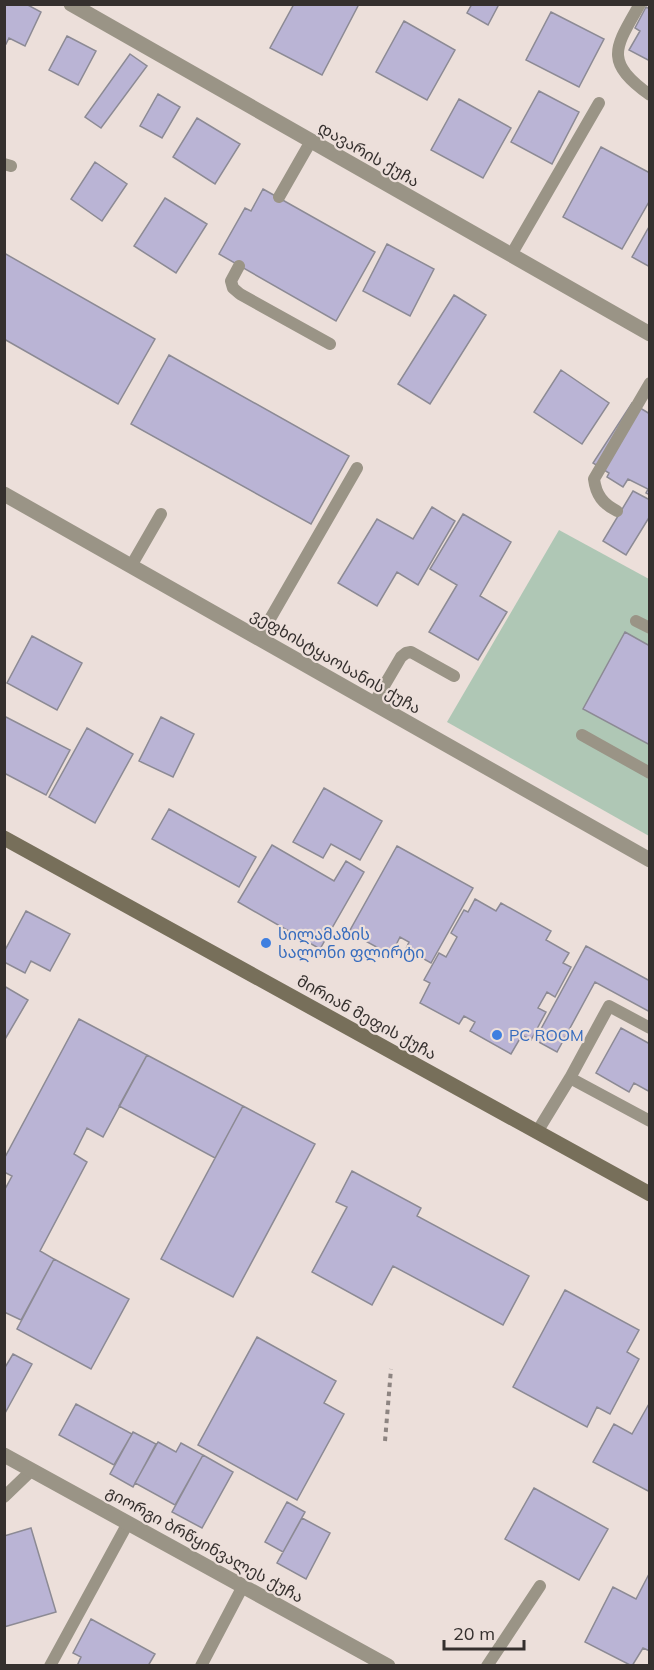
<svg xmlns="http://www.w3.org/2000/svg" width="654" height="1670" font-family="Mulish,'Noto Sans Georgian',sans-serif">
	<rect width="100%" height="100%" fill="#ecdfda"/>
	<path fill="#afc7b5" d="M559,530L649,579V836L447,722Z"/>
	<path fill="#bab4d5" stroke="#8c8a94" stroke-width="1.5" d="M4,4H26L41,12L25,46L9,38L6,44L4,43Z
		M294,4H359L322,75L270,48Z
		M472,4H495L498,6L488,25L467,13Z
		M646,7L650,9V61L629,50L640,31L635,28Z
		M551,12L604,39L579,87L526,60Z
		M404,21L455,50L427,100L376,72Z
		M67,36L96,51L78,85L49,70Z
		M130,54L147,66L101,128L85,117Z
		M539,91L579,112L552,164L511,142Z
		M158,94L180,107L162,138L140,126Z
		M459,99L511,128L483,178L431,150Z
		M197,118L240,144L215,184L173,157Z
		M601,147L650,173V200L622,249L563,217Z
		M95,162L127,184L102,221L71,199Z
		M263,189L375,252L336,321L219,254L245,208L251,211Z
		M165,198L207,224L176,273L134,246Z
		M650,225V267L632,257Z
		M387,244L434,269L410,316L363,291Z
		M4,253L155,339L118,404L4,339Z
		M454,295L486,315L430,404L398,384Z
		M169,355L349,456L311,524L131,424Z
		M561,370L609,403L582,444L534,412Z
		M632,403L650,414V495L646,493L648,489L628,479L623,487L607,477L609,473L593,463Z
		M633,491L650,500V516L626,555L603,541Z
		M432,507L455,521L418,585L397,572L377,606L338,583L377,519L413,539Z
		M463,514L511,542L480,596L507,612L478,660L429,632L457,585L430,569Z
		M625,632L650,646V745L583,709Z
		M32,636L82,663L57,710L7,683Z
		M4,716L70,750L46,795L4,773Z
		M161,717L194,734L173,777L139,761Z
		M87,728L133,754L95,823L49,797Z
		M324,788L382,821L360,860L331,844L323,858L293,842Z
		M169,809L256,857L239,887L152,839Z
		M272,845L334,881L346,861L364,872L320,949L238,902Z
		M397,846L473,888L431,963L406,949L409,942L400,937L391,955L349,932Z
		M475,899L496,911L501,903L551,931L546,940L569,953L563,963L571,967L555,997L547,992L538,1008L546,1012L531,1040L522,1035L511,1054L470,1031L475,1022L464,1016L459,1024L420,1003L430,983L424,980L439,953L446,957L457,937L451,933L464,910L468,912Z
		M26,911L70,934L50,971L31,961L25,973L4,962V952Z
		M586,946L650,981V1012L595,982L557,1052L535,1040Z
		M4,986L28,1000L4,1041Z
		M79,1019L147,1055L103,1137L87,1128L74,1154L87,1162L40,1251L54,1259L21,1320L4,1312V1191L12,1176L4,1172V1159Z
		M621,1028L650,1044V1092L634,1083L629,1092L596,1073Z
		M147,1055L243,1106L215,1158L119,1106Z
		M243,1106L315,1144L233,1297L161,1259Z
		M352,1171L421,1208L417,1216L529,1276L503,1325L393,1266L372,1305L312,1272L347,1207L336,1202Z
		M54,1259L129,1299L91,1369L17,1329Z
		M565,1290L639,1330L627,1352L639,1359L610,1414L597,1407L587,1427L513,1387Z
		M257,1337L336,1381L324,1403L344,1414L297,1500L198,1445Z
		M13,1354L32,1364L4,1415V1369Z
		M650,1402V1492L593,1462L614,1424L632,1434Z
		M76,1404L132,1434L114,1465L59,1435Z
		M133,1432L156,1444L133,1487L110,1474Z
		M158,1442L176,1452L181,1443L203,1455L175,1505L135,1483Z
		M203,1455L233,1472L202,1528L172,1512Z
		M534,1488L608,1529L579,1580L505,1539Z
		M287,1502L305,1512L283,1552L265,1542Z
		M302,1518L330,1533L306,1579L277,1563Z
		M31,1528L56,1612L4,1627V1536Z
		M649,1574L650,1651L643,1648L632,1666L585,1642L613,1587L636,1599Z
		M91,1619L155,1654L148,1666H77L81,1657L73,1653Z"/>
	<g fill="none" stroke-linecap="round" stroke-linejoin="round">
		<path stroke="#8d8481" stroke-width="4" stroke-dasharray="4.5 4.5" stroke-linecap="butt" d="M385,1441L391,1369"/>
		<path stroke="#9a9486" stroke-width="12" d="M640,4C615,48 603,61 650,95
			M4,164L11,166
			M279,197L311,141
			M511,255L599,103
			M239,266L231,281L233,288L240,294L330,344
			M617,511C603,504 596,495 594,479L650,383
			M131,566L161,514
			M636,621L650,628
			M259,638L357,468
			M374,703L401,657L406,653L411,652L454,676
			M582,735L650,773
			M570,1078L650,1121
			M537,1132L570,1078L609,1006L650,1028
			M4,1497L32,1470
			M50,1666L128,1523
			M201,1666L243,1586
			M487,1666L540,1586"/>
		<path stroke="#9a9486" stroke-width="15" d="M71,4L650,334
			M4,494L650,860
			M4,1455L388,1666"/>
		<path stroke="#776f5a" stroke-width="15" d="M4,838L650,1194"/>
	</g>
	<g fill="#3f7fe0" stroke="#ecdfda" stroke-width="2">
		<circle cx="266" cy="943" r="6"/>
		<circle cx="497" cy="1035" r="6"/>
	</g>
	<g text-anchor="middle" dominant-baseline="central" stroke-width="4.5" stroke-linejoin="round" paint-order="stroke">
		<g font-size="16" fill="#35302e" stroke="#ecdfda">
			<text transform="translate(369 154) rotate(30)">დავარის ქუჩა</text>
			<text transform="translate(336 661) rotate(30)">ვეფხისტყაოსანის ქუჩა</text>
			<text transform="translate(367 1017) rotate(29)">მირიან მეფის ქუჩა</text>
			<text transform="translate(205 1544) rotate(29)">გიორგი ბრწყინვალეს ქუჩა</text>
		</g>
		<g font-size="16" fill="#366cbe" stroke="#ecdfda" text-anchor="start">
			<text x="278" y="934">სილამაზის<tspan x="278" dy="18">სალონი ფლირტი</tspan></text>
			<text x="509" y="1035">PC ROOM</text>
		</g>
	</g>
	<rect width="654" height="1670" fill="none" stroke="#35302e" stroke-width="12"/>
	<path d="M444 1640v9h80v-9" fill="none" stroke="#35302e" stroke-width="3"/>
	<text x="453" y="1640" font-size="18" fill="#35302e" stroke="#ecdfda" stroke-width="4.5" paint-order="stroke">20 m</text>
</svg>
